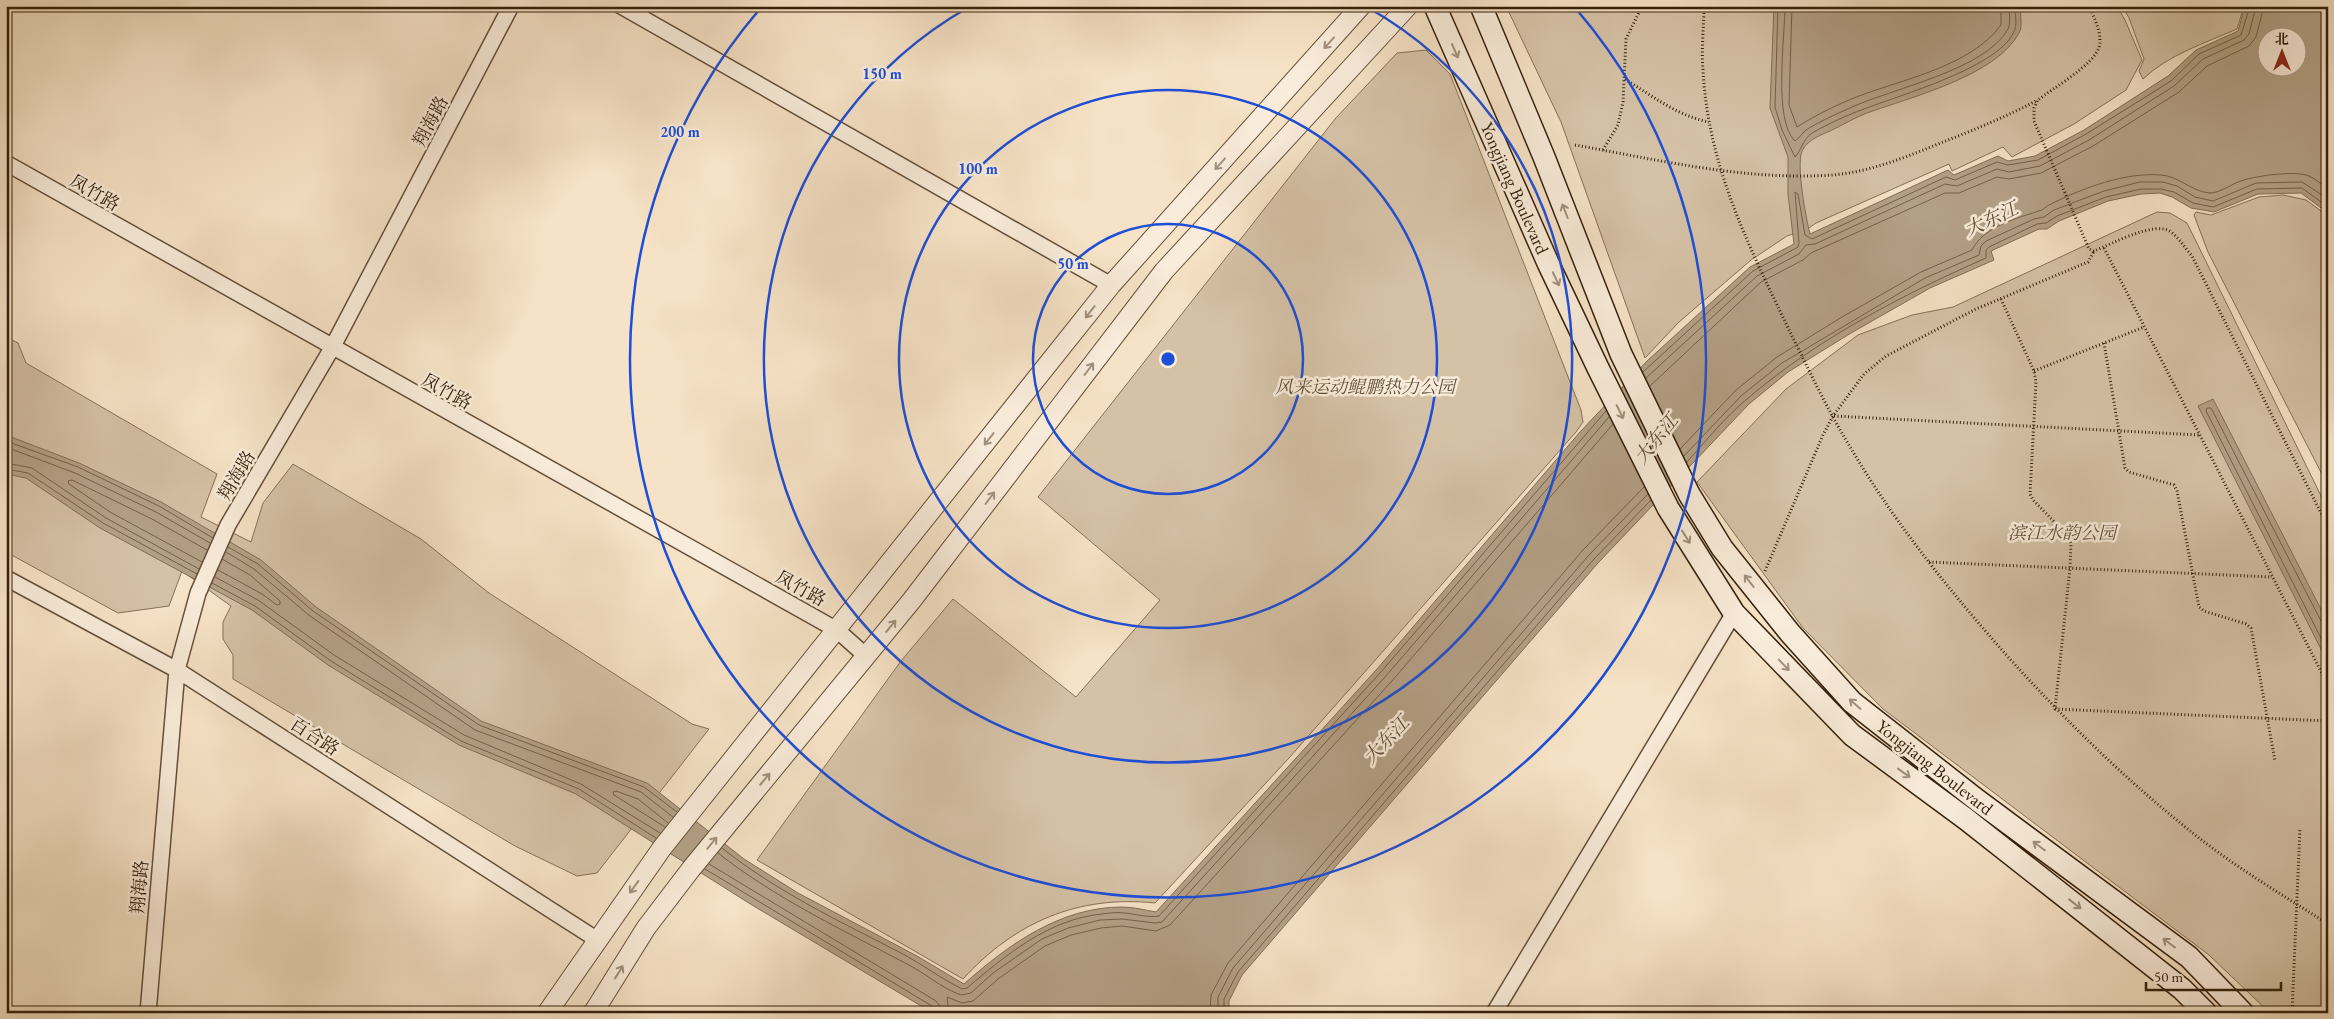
<svg xmlns="http://www.w3.org/2000/svg" width="2334" height="1019" font-family="'EB Garamond','Noto Serif SC',serif">
	<rect width="100%" height="100%" fill="#f6e2c6"/>
	<filter id="stains"><feTurbulence type="fractalNoise" baseFrequency=".004" numOctaves="4"/><feColorMatrix values="0 0 0 0 .2 0 0 0 0 .09 0 0 0 0 .02 0 0 0 .5 -.17"/></filter>
	<radialGradient id="worn" r=".72"><stop offset=".6" stop-color="#630" stop-opacity="0"/><stop offset="1" stop-color="#630" stop-opacity=".3"/></radialGradient>
	<path fill="#d5c1a6" stroke="#857058" d="M1506,6H2117L2125,20L2142,60L2126,90L2074,124L2012,157L2003,147L1952,171L1949,164L1816,223L1806,230L1787,236L1751,260L1679,322L1645,358L1561,122Z
		M2122,6H2244L2237,29C2205,43 2168,55 2143,79L2139,71L2144,59L2129,18Z
		M1426,50L1450,74L1581,410L1583,422L1576,432L1289,758L1155,903C1078,895 1015,922 963,979L757,860L901,661L953,599L1076,697L1160,600L1038,497L1335,119L1397,53Z
		M2283,195L2306,200L2328,216V486L2208,252L2194,215L2196,212L2211,215L2259,197Z
		M2157,212L2170,213L2187,223L2328,510V1013H2270L2209,955L1883,709L1803,628L1697,482L1786,389L1858,335L1912,315L1953,307Z
		M6,337L18,343L26,363L217,474L201,517L251,542L263,503L293,464L421,539L489,593L692,724L709,729L597,873L577,876L515,846L233,679V655L223,639V622L231,606L182,571L169,606L118,613L6,552Z"/>
	<path fill="#b4a086" stroke="#816d55" fill-rule="evenodd" d="M1774,6H2020C2020,14 2023,26 2019,33C1996,76 1911,97 1867,113C1856,117 1846,123 1836,128C1825,134 1808,138 1802,151C1796,166 1806,218 1810,234L1948,170L1954,175L1998,156L2008,161L2035,156L2084,130L2168,76L2196,50L2238,31L2245,6H2328V213L2301,193L2258,194L2214,212L2191,208L2172,197L2160,193L2141,194L2108,201L2059,221L2047,229H2039L1991,251L1994,260L1930,288L1851,333L1788,372L1749,404L1598,563L1242,975L1229,1001V1013H933L752,905L576,794L459,745L328,665L252,610L100,528L26,478L6,474V435L79,463L161,502L261,560L316,607L481,721L647,783L744,859L798,893L917,956L964,984C1008,945 1060,907 1122,907C1133,907 1145,910 1156,912L1377,669L1580,432L1647,361L1750,267L1794,244L1788,194V157L1770,108ZM2266,38H2296V68H2266Z
		M2213,399L2328,623V663L2198,406Z"/>
	<g fill="none" stroke-linecap="round" stroke-linejoin="round">
		<path stroke="#746048" stroke-width="1" d="M1778,6L1775,107L1782,130L1795,157C1801,151 1803,139 1812,133C1828,124 1847,115 1864,109C1897,96 2004,66 2015,29C2017,23 2015,13 2015,6
			M1785,6C1785,37 1773,121 1795,141C1800,138 1803,131 1809,128C1821,121 1836,114 1850,108C1890,89 1986,70 2008,29C2011,23 2009,13 2009,6
			M1792,6L1789,105L1797,127C1816,115 1838,104 1859,96C1904,79 1971,66 2001,25V6
			M1643,372L1753,271L1798,247L1799,243L1795,192L1798,194L1805,235L1812,239L1946,177L1955,180L1997,162L2008,165L2038,160L2086,134L2171,81L2199,54L2241,35L2250,6
			M1646,378L1757,276L1799,254L1806,245L1815,244L1945,184L1957,186L1997,169L2009,172L2040,166L2089,140L2174,86L2203,59L2244,40L2249,34L2256,6
			M1650,386L1761,282L1803,260L1811,253L1945,193H1959L1997,177L2009,179L2041,173L2093,146L2179,92L2207,66L2249,46L2256,37L2264,6
			M6,441L78,467L159,506L213,538
			M6,447L75,473L156,512L210,543
			M1680,449L1736,390L1777,357L1842,317L1921,272L1972,250C1984,226 2018,218 2042,210C2045,208 2048,205 2051,204C2083,188 2125,172 2161,175C2179,176 2192,192 2210,193C2219,193 2231,185 2238,182C2253,176 2295,170 2309,176C2316,179 2322,185 2328,189
			M1684,456L1741,396L1782,363L1925,278L1979,255L1981,246L1986,241L2034,219L2044,217L2054,210L2104,191L2140,182H2163L2177,186L2195,197L2213,201L2256,183L2302,182L2328,199
			M1687,462C1706,441 1725,417 1747,399C1817,339 1902,295 1986,258V250L1989,247L2037,224L2046,223L2057,216L2106,197L2141,189H2161L2174,192L2193,203L2213,207L2257,189L2302,188L2328,207
			M6,463L32,468L106,518L199,569
			M6,469L28,473L103,523L197,574
			M228,547L258,564L313,611L479,725L644,787L677,812
			M226,552L254,569L310,616L475,730L641,792L673,817
			M202,562L110,512L69,484L68,481L72,480L152,519L207,550
			M218,570L262,594L277,605L280,604V601L250,575L222,559
			M215,577L258,600L334,655L464,735L581,784L660,833
			M212,583L255,606L331,661L461,741L579,789L656,838
			M2328,624L2321,621L2211,408H2207L2206,411L2328,652
			M665,827L614,795L613,792L616,791L638,799L668,823
			M722,848C777,892 841,922 903,954C923,965 942,979 962,989L967,988C1006,955 1049,919 1102,914C1109,913 1117,912 1125,913C1136,914 1148,918 1159,916L1380,673L1606,411
			M718,853C775,898 841,929 905,963C924,972 941,988 961,995L971,993L993,973L1042,939L1068,928L1100,920L1122,919L1155,923L1162,922L1385,677L1609,417
			M709,864L936,1001L940,1006L941,1013
			M705,869L932,1006L935,1013
			M949,1013L947,997L962,1003L973,1001L998,979L1045,946L1071,935L1101,928L1122,926L1156,931L1170,925L1391,682L1613,424
			M1210,1013L1211,995L1228,963L1583,550L1644,487
			M1218,1013V997L1233,968L1589,555L1648,494
			M1224,1013V999L1238,972L1594,559L1651,500"/>
		<g stroke="#65503a" stroke-width="18">
			<path id="minor" d="M621,6L1111,285
				M6,163L837,630L866,656
				M6,578L177,670L596,939
				M148,1013L177,670L198,593L228,525L332,348L511,6
				M1494,1013L1734,613"/>
		</g>
		<g stroke="#65503a" stroke-width="21">
			<path id="tertiary" d="M547,1013L662,848L1111,285L1361,6
				M593,1013L646,928L691,869L912,600L1164,271L1408,6"/>
		</g>
		<g stroke="#35200b" stroke-width="24">
			<path id="secondary" d="M1435,6L1548,263L1598,368L1668,508L1734,613L1852,735L1966,819L2182,989L2206,1013
				M1481,6L1544,157L1621,354L1689,494L1722,548L1790,633L1852,702L1977,800L2189,957L2243,1013"/>
		</g>
		<path stroke="#35200b" stroke-width="3" stroke-dasharray="1 2.5" stroke-linecap="butt" d="M1704,6C1704,27 1701,49 1703,70C1708,167 1749,246 1790,332C1809,370 1827,409 1849,445C1892,519 1945,585 2001,649C2059,714 2120,775 2189,830C2232,865 2281,894 2328,924
			M2089,6C2094,18 2103,34 2099,47C2094,65 2053,88 2038,100L2034,108V121L2089,249L2094,251C2112,244 2155,220 2171,232C2180,239 2185,248 2192,256L2328,527
			M1625,79C1652,96 1678,116 1709,122
			M1575,145C1659,160 1746,181 1832,175C1872,172 1911,155 1948,140C1979,128 2009,115 2038,100
			M1603,150L1618,125L1623,102L1626,39L1642,6
			M2104,248L2328,685
			M2001,299L2034,371L2036,382L2030,494L2033,500L2069,537L2071,543L2070,568L2055,709L2328,721
			M2104,343L2125,468L2129,472L2174,485L2177,491L2199,607L2204,611L2246,624L2251,628L2275,761
			M2034,371L2144,327
			M1834,416L2199,435
			M1929,562L2272,577
			M1765,571L1823,435L1833,416L1864,374L1886,356L1976,309L2088,262L2094,251
			M2292,1013L2300,828"/>
		<use href="#minor" stroke="#f9ecda" stroke-width="15"/>
		<use href="#tertiary" stroke="#f9ecda" stroke-width="19"/>
		<use href="#secondary" stroke="#f9ecda" stroke-width="21"/>
	</g>
	<defs><path id="oneway-shaft" d="M-6 0H5M1.5-3L5.5 0L1.5 3" fill="none" stroke-width="1.6" stroke-linecap="round" stroke-linejoin="round" transform="scale(1.25)"/></defs>
	<g stroke="#a1907d">
		<use href="#oneway-shaft" transform="translate(1329 43) rotate(132)"/>
		<use href="#oneway-shaft" transform="translate(1455 51) rotate(66)"/>
		<use href="#oneway-shaft" transform="translate(1220 164) rotate(132)"/>
		<use href="#oneway-shaft" transform="translate(1565 211) rotate(-111)"/>
		<use href="#oneway-shaft" transform="translate(1556 279) rotate(65)"/>
		<use href="#oneway-shaft" transform="translate(1090 312) rotate(128)"/>
		<use href="#oneway-shaft" transform="translate(1089 369) rotate(-53)"/>
		<use href="#oneway-shaft" transform="translate(1620 412) rotate(64)"/>
		<use href="#oneway-shaft" transform="translate(989 439) rotate(128)"/>
		<use href="#oneway-shaft" transform="translate(990 498) rotate(-53)"/>
		<use href="#oneway-shaft" transform="translate(1686 537) rotate(58)"/>
		<use href="#oneway-shaft" transform="translate(1749 581) rotate(-128)"/>
		<use href="#oneway-shaft" transform="translate(891 626) rotate(-51)"/>
		<use href="#oneway-shaft" transform="translate(1784 665) rotate(46)"/>
		<use href="#oneway-shaft" transform="translate(1855 704) rotate(-139)"/>
		<use href="#oneway-shaft" transform="translate(1904 773) rotate(36)"/>
		<use href="#oneway-shaft" transform="translate(765 779) rotate(-50)"/>
		<use href="#oneway-shaft" transform="translate(712 843) rotate(-51)"/>
		<use href="#oneway-shaft" transform="translate(2039 846) rotate(-143)"/>
		<use href="#oneway-shaft" transform="translate(634 887) rotate(126)"/>
		<use href="#oneway-shaft" transform="translate(2075 904) rotate(38)"/>
		<use href="#oneway-shaft" transform="translate(2169 943) rotate(-143)"/>
		<use href="#oneway-shaft" transform="translate(619 972) rotate(-58)"/>
	</g>
	<g fill="none" stroke="#1d4ed8" stroke-width="2.5">
		<circle cx="1168" cy="359" r="135"/>
		<circle cx="1168" cy="359" r="269"/>
		<path d="M1367 7A404 404 0 1 1 969 7"/>
		<path d="M1577 10A538 538 0 1 1 759 10"/>
	</g>
	<g text-anchor="middle" dominant-baseline="central" stroke-width="5" stroke-linejoin="round" paint-order="stroke">
		<g font-size="18" fill="#35200b" stroke="#f9ecda">
			<text transform="translate(430 121) rotate(-62)">翔海路</text>
			<text transform="translate(1515 188) rotate(66)">Yongjiang Boulevard</text>
			<text transform="translate(95 192) rotate(30)">凤竹路</text>
			<text transform="translate(447 391) rotate(29)">凤竹路</text>
			<text transform="translate(236 475) rotate(-59)">翔海路</text>
			<text transform="translate(801 588) rotate(29)">凤竹路</text>
			<text transform="translate(315 736) rotate(33)">百合路</text>
			<text transform="translate(1935 767) rotate(38)">Yongjiang Boulevard</text>
			<text transform="translate(139 887) rotate(-85)">翔海路</text>
		</g>
		<g font-size="18" font-style="italic" fill="#65503a" stroke="#f9ecda">
			<text x="1365" y="386">风来运动鲲鹏热力公园</text>
			<text x="2062" y="532">滨江水韵公园</text>
		</g>
		<g font-size="19" font-style="italic" fill="#614d36" stroke="#f9ecda">
			<text transform="translate(1991 219) rotate(-25)">大东江</text>
			<text transform="translate(1656 439) rotate(-51)">大东江</text>
			<text transform="translate(1386 740) rotate(-47)">大东江</text>
		</g>
	</g>
	<circle cx="1168" cy="359" r="8" fill="#1d4ed8" stroke="#f9ecda" stroke-width="2.5"/>
	<g font-size="15" text-anchor="middle" font-weight="bold" fill="#1d4ed8" stroke="#f9ecda" stroke-width="5" stroke-linejoin="round" paint-order="stroke">
		<text x="882" y="79">150 m</text>
		<text x="680" y="137">200 m</text>
		<text x="978" y="174">100 m</text>
		<text x="1073" y="269">50 m</text>
	</g>
	<rect width="2334" height="1019" fill="none" stroke="#f6e2c6" stroke-width="25"/>
	<rect x="8" y="8" width="2319" height="1004" fill="none" stroke="#35200b" stroke-width="2.5"/>
	<rect x="12" y="12" width="2309" height="994" fill="none" stroke="#35200b"/>
	<g transform="translate(2282 52)"><circle r="24" fill="#f9ecda" stroke="#ab9a87"/>
	<path d="M0-4L9 19L0 12L-9 19Z" fill="#8f2418"/>
	<text y="-8" font-size="14" font-weight="bold" text-anchor="middle" fill="#35200b">北</text>
	</g>
	<path d="M2146 982v8h135v-8" fill="none" stroke="#35200b" stroke-width="2.5"/>
	<text x="2154" y="982" font-size="15" fill="#35200b" stroke="#f9ecda" stroke-width="4" paint-order="stroke">50 m</text>
	<rect width="100%" height="100%" filter="url(#stains)"/>
	<rect width="100%" height="100%" fill="url(#worn)"/>
</svg>
